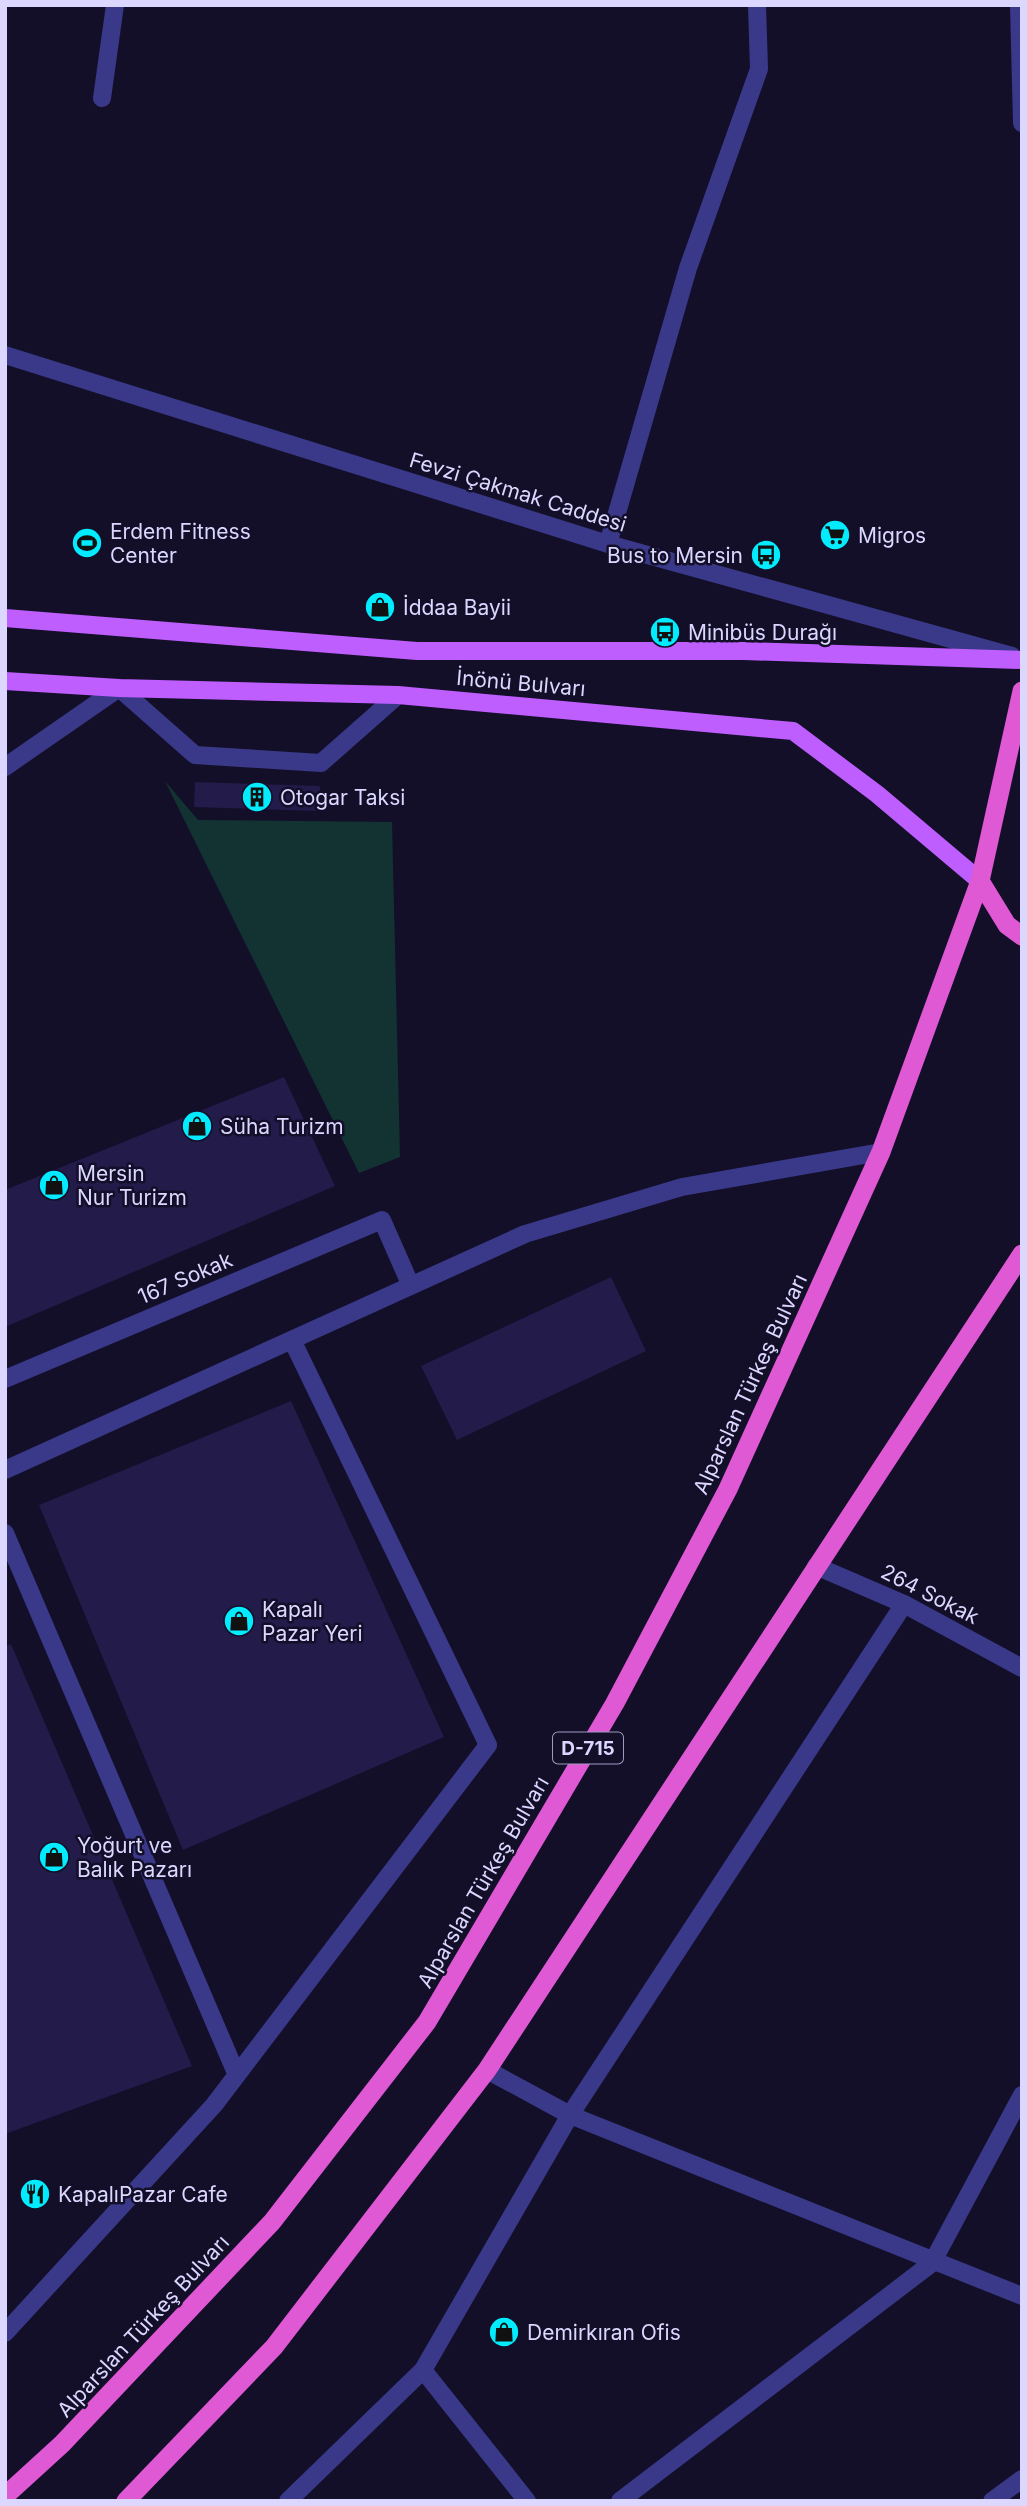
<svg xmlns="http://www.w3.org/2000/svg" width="1027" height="2506" font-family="Inter,sans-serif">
	<rect width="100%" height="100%" fill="#130f29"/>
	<path fill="#123331" d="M165,781L198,820L392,822L400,1157L359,1173Z"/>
	<path fill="#231b4a" d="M195,782L320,786L319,811L194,807Z
		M284,1077L335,1186L5,1327V1190Z
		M611,1277L646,1351L457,1440L421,1366Z
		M291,1401L444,1737L183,1850L39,1505Z
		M11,1644L192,2066L5,2134V1647Z"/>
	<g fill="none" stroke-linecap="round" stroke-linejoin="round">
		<path stroke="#3a3989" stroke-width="18" d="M1019,5L1022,123
			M102,98L115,5
			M119,688L195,755L321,763L398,695
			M5,1533L236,2073
			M5,2333L214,2105L488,1745L292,1340"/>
		<path stroke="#3a3989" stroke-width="18" d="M5,355L608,544L1012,656
			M608,544L688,268L759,69L757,5
			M5,767L119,688
			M5,1379L382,1220L411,1286
			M5,1470L525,1234L682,1187L881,1152
			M816,1566L904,1604L1022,1668
			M487,2070L570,2115L1022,2296
			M423,2370L527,2501
			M288,2501L423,2370L570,2115L904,1604
			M620,2501L932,2263L1022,2095
			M992,2501L1022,2479"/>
		<path stroke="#bf5eff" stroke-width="18" d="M5,618L417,651H744L1022,660
			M5,681L119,688L398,695L793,731L877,794L980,881"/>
		<path stroke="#df58d4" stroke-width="19" d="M980,881L1007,925L1022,936
			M5,2496L62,2444L272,2222L427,2022L615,1703L728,1489L881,1152L980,881L1022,691
			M126,2501L274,2347L487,2070L1022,1254"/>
	</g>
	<defs>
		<g id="supermarket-disc" transform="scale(1.575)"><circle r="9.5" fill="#03ecff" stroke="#130f29"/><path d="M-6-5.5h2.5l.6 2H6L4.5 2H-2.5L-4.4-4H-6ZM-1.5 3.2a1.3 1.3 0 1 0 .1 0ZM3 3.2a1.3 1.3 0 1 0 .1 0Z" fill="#111"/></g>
		<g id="stadium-disc" transform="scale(1.575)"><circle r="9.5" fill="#03ecff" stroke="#130f29"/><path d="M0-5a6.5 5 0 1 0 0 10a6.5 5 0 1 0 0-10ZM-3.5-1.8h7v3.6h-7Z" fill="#111"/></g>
		<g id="bus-disc" transform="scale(1.575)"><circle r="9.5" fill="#03ecff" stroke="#130f29"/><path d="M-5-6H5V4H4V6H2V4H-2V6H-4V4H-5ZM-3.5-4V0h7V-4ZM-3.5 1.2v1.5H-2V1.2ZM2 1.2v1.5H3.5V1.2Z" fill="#111"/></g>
		<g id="shop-disc" transform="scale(1.575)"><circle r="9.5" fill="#03ecff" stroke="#130f29"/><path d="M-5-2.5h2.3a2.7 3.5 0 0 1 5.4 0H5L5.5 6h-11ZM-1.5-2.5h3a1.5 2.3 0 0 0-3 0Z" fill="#111"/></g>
		<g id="building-disc" transform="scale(1.575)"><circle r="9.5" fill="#03ecff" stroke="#130f29"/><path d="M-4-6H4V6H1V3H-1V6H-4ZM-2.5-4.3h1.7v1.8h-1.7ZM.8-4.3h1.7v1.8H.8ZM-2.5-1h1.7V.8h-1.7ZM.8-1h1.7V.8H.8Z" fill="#111"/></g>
		<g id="restaurant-disc" transform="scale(1.575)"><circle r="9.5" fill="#03ecff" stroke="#130f29"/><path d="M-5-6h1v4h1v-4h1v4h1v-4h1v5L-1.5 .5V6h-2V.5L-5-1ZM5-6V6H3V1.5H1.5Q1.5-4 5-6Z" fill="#111"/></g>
	</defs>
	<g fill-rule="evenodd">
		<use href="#supermarket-disc" x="835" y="535"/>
		<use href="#stadium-disc" x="87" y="543"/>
		<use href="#bus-disc" x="766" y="555"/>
		<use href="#shop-disc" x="380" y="607"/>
		<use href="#bus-disc" x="665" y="632"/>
		<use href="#building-disc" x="257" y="797"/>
		<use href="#shop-disc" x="197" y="1126"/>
		<use href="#shop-disc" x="54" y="1185"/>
		<use href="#shop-disc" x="239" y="1621"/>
		<use href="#shop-disc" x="54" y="1857"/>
		<use href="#restaurant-disc" x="35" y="2194"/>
		<use href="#shop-disc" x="504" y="2332"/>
	</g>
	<g text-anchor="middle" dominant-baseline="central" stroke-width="5" stroke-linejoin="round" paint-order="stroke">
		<rect fill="#130f29" stroke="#9f9bbf" stroke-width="2" x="553" y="1732.5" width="70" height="31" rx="5"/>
		<g font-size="19" font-weight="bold" fill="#dbd7ff">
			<text x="588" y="1748">D-715</text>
		</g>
		<g font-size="21" fill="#dbd7ff" stroke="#130f29">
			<text transform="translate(518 492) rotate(17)">Fevzi Çakmak Caddesi</text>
			<text transform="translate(521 683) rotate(5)">İnönü Bulvarı</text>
			<text transform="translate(185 1278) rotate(-23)">167 Sokak</text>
			<text transform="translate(750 1384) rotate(-65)">Alparslan Türkeş Bulvarı</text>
			<text transform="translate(930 1594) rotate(27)">264 Sokak</text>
			<text transform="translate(483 1882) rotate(-60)">Alparslan Türkeş Bulvarı</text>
			<text transform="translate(143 2326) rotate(-47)">Alparslan Türkeş Bulvarı</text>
		</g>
		<g font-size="21" fill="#dbd7ff" stroke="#130f29" text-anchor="start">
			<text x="110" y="531">Erdem Fitness<tspan x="110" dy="24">Center</tspan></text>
			<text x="858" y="535">Migros</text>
			<text x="743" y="555" text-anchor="end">Bus to Mersin</text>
			<text x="403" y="607">İddaa Bayii</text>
			<text x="688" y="632">Minibüs Durağı</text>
			<text x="280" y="797">Otogar Taksi</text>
			<text x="220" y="1126">Süha Turizm</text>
			<text x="77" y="1173">Mersin<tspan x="77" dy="24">Nur Turizm</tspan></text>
			<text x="262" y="1609">Kapalı<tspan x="262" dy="24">Pazar Yeri</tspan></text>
			<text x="77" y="1845">Yoğurt ve<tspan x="77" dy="24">Balık Pazarı</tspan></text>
			<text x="58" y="2194">KapalıPazar Cafe</text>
			<text x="527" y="2332">Demirkıran Ofis</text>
		</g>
	</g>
	<rect width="1027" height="2506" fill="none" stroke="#dbd7ff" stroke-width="14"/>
</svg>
